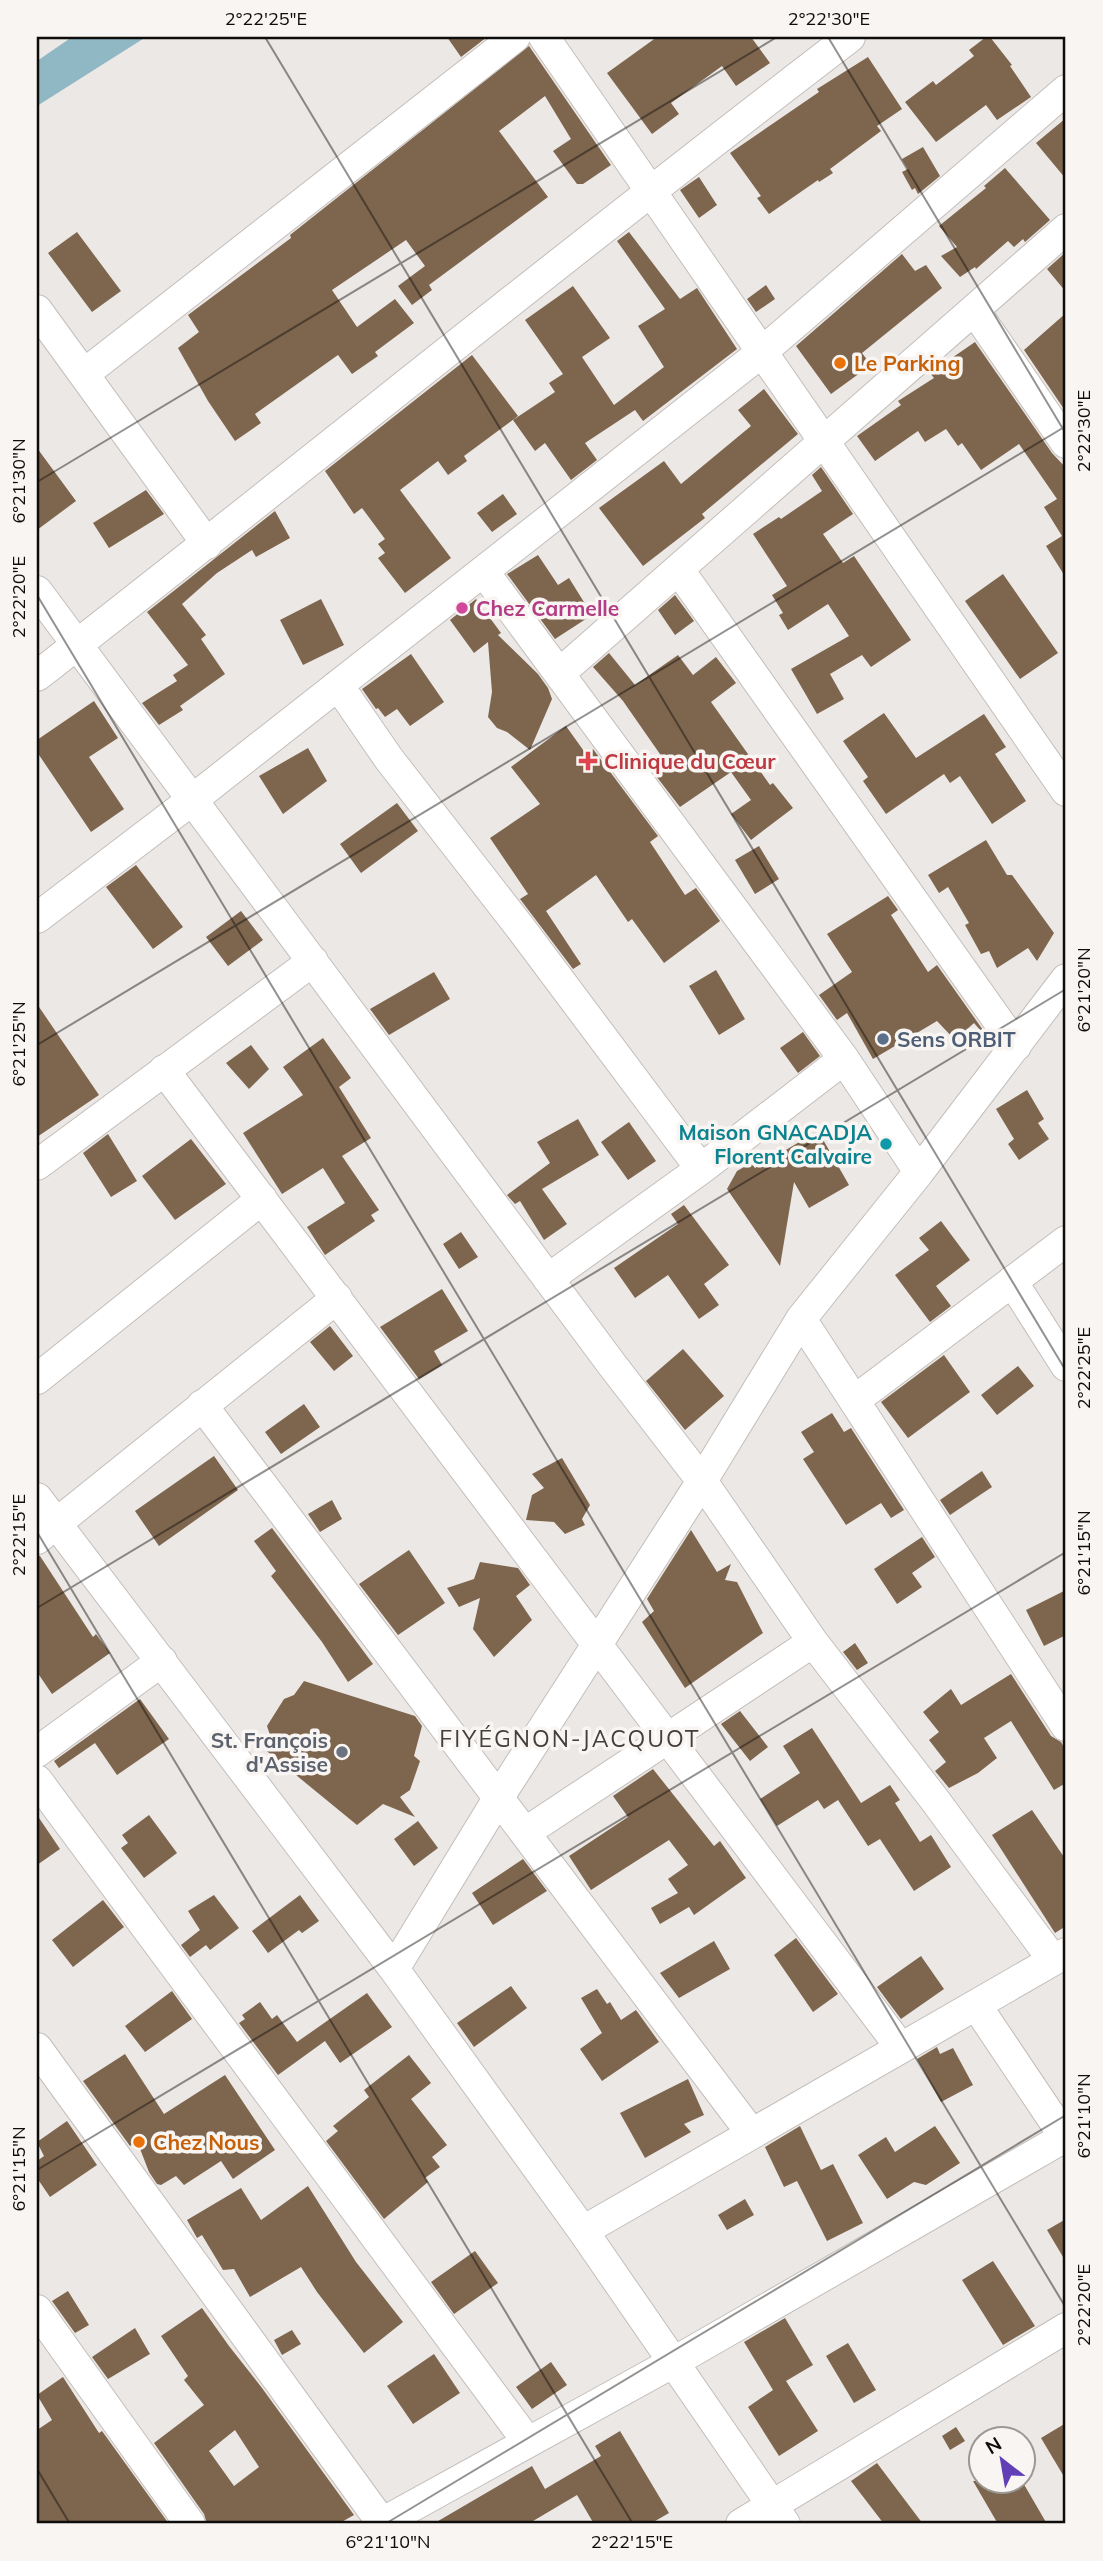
<svg xmlns="http://www.w3.org/2000/svg" width="1103" height="2561" font-family="Mulish,sans-serif">
	<rect width="100%" height="100%" fill="#ece8e5"/>
	<path fill="#90b8c4" d="M72,37H146L37,106V61Z"/>
	<path fill="#7e654e" fill-rule="evenodd" d="M447,37H487L461,57Z
		M657,37H751L770,63L736,86L722,66L671,103L679,114L652,134L607,73Z
		M986,37H990L1012,65L1010,66L1031,97L997,120L986,105L936,142L905,102L933,81L936,85L974,56L969,50Z
		M529,46L611,165L583,184H577L553,151L571,139L545,96L499,131L548,197L429,285L432,290L412,305L398,286L425,266L406,240L332,290L357,327L395,299L414,323L375,352L378,356L352,374L338,355L255,414L261,423L235,441L208,401L178,348L199,332L188,315L291,238L290,235Z
		M868,57L902,109L877,126L881,131L830,169L833,173L819,182L818,180L769,214L757,198L761,196L730,153L819,92L817,89Z
		M1066,118V179L1036,143Z
		M923,147L940,176L918,194L915,188L912,190L902,172L908,169L902,159Z
		M1005,168L1050,220L1025,242L1023,239L1014,247L1008,241L976,269L975,267L960,277L941,256L957,247L939,226L986,188L984,186Z
		M699,177L717,205L699,218L680,190Z
		M77,232L121,291L92,312L48,253Z
		M629,232L680,299L697,288L737,349L643,421L635,410L585,443L597,460L571,480L545,443L535,451L513,420L555,392L549,383L563,374L525,320L573,286L610,338L582,357L614,405L664,367L638,326L665,309L617,241Z
		M1066,252V292L1047,269Z
		M902,254L915,271L926,265L942,288L862,353L871,365L831,394L796,346Z
		M766,285L775,299L756,312L747,299Z
		M1066,313V412L1024,350Z
		M975,342L1052,453L1066,468V578L1046,546L1062,536L1044,507L1057,499L1019,444L981,470L962,443L958,446L946,429L925,442L918,431L875,461L857,436L901,405L898,401L934,378L930,373Z
		M472,355L518,416L464,456L467,461L448,475L438,461L400,490L451,558L405,593L378,558L385,553L378,544L385,539L362,508L354,514L325,471Z
		M764,389L798,434L702,514L705,518L643,566L599,508L664,461L681,484L751,426L738,410Z
		M37,448L76,501L37,530Z
		M821,467L853,514L823,534L843,563L854,556L911,640L871,667L862,655L830,674L844,699L817,714L791,669L849,636L828,604L788,630L779,615L783,613L772,595L787,586L753,534L779,517L781,519L822,491L812,475Z
		M146,490L164,514L109,548L93,523Z
		M503,494L517,514L492,532L477,513Z
		M275,511L290,538L256,557L252,550L217,573L182,604L206,635L201,639L225,674L180,706L183,710L159,725L142,703L177,681L173,675L188,665L147,612Z
		M538,555L558,585L569,578L592,615L555,639L507,574Z
		M1003,574L1058,653L1020,679L965,601Z
		M675,595L694,621L675,635L658,610Z
		M321,599L344,645L303,665L280,620Z
		M476,599L501,633L498,635L538,674L548,688L552,699L530,750L507,732L497,728L488,717L492,692L488,642L474,653L450,620Z
		M609,653L635,685L678,655L693,675L716,657L736,683L711,702L770,785L773,783L793,808L751,840L731,814L751,800L731,772L680,807L656,776L669,767L623,701L593,667Z
		M411,654L444,702L410,726L397,709L385,717L378,708L376,709L362,689Z
		M94,701L118,738L89,757L124,809L91,832L37,752V740Z
		M884,713L916,758L984,714L1006,747L995,754L1026,801L992,824L960,776L950,783L944,774L886,814L863,781L868,777L843,741Z
		M566,726L586,754L593,749L658,836L650,842L685,895L696,888L720,921L664,963L632,919L628,922L596,875L546,911L581,964L573,969L520,899L528,894L490,838L540,804L511,767Z
		M308,748L327,781L283,814L259,776Z
		M397,803L418,831L361,873L340,844Z
		M986,840L1007,875H1012L1054,933L1037,961L1028,948L997,968L989,951L981,954L965,925L969,923L948,887L939,893L928,875Z
		M759,846L779,879L755,894L735,860Z
		M136,865L183,927L153,949L106,887Z
		M888,896L898,910L891,915L928,972L937,965L983,1030L981,1031L974,1023L955,1040L937,1021L873,1059L847,1013L837,1020L819,995L852,972L827,934Z
		M241,911L263,940L228,966L206,937Z
		M716,970L745,1019L719,1035L689,986Z
		M434,972L450,999L389,1035L370,1009Z
		M37,1004L99,1095L37,1137Z
		M803,1032L820,1056L798,1073L780,1048Z
		M323,1038L351,1078L339,1087L371,1138L342,1156L379,1210L371,1215L375,1221L325,1255L307,1227L345,1203L323,1168L282,1194L243,1133L303,1095L283,1067Z
		M251,1045L269,1069L249,1089L226,1063Z
		M1027,1090L1044,1119L1038,1123L1049,1139L1019,1160L1008,1144L1014,1139L996,1109Z
		M578,1119L599,1155L542,1189L567,1224L544,1240L520,1201L515,1204L507,1195L550,1163L537,1142Z
		M629,1122L656,1161L628,1180L601,1142Z
		M818,1131L849,1185L809,1208L794,1182L780,1266L727,1189L737,1171L751,1163L755,1168Z
		M108,1134L137,1181L111,1197L83,1153Z
		M191,1139L226,1184L175,1220L142,1176Z
		M684,1205L729,1265L704,1284L719,1305L699,1319L668,1275L635,1298L614,1268L678,1224L671,1214Z
		M941,1221L970,1260L936,1286L951,1306L930,1322L895,1275L929,1250L919,1238Z
		M461,1232L478,1257L459,1269L443,1244Z
		M442,1289L468,1331L434,1351L442,1365L419,1379L380,1327Z
		M330,1326L353,1356L334,1371L310,1342Z
		M683,1349L724,1396L685,1430L646,1381Z
		M944,1355L970,1392L908,1438L881,1402Z
		M1018,1366L1034,1386L997,1415L981,1395Z
		M304,1404L320,1427L281,1454L265,1432Z
		M832,1413L844,1432L851,1428L904,1510L891,1518L881,1503L846,1525L803,1459L814,1452L801,1432Z
		M214,1456L238,1490L159,1546L135,1511Z
		M562,1458L590,1505L582,1519L585,1525L565,1534L554,1522L526,1520L532,1495L544,1488L532,1474Z
		M982,1471L992,1487L950,1515L940,1500Z
		M332,1500L342,1519L320,1532L308,1514Z
		M272,1528L373,1664L348,1682L322,1642L271,1576L276,1571L254,1541Z
		M691,1530L717,1572L731,1564L725,1580L737,1582L763,1633L685,1688L642,1622L654,1611L647,1599Z
		M922,1537L935,1557L912,1573L922,1587L897,1604L874,1569Z
		M409,1550L445,1603L398,1635L359,1584Z
		M37,1556H40L93,1637L96,1634L110,1653L52,1694L37,1672Z
		M480,1562L518,1568L530,1585L516,1596L532,1620L494,1657L473,1629L480,1598L459,1607L447,1588L474,1579Z
		M1066,1590V1635L1044,1646L1026,1610Z
		M855,1643L868,1663L857,1670L843,1652Z
		M1011,1674L1051,1736L1061,1742L1066,1751V1783L1054,1790L1011,1721L984,1738L997,1758L978,1773L949,1788L935,1771L946,1762L929,1740L939,1732L923,1712L951,1689L961,1705Z
		M304,1681L415,1716L422,1726L414,1756L420,1761L410,1790L400,1797L415,1817L383,1804L357,1825L263,1748L270,1735L267,1726L284,1699L294,1695Z
		M140,1699L169,1739L117,1775L95,1743L59,1768L54,1761Z
		M740,1711L768,1747L750,1761L721,1724Z
		M812,1728L861,1803L890,1785L900,1800L895,1803L920,1842L931,1835L951,1867L914,1891L880,1839L868,1846L838,1800L824,1809L818,1800L777,1826L760,1799L800,1773L783,1746Z
		M653,1769L714,1846L720,1841L746,1878L694,1915L689,1907L660,1924L651,1908L678,1893L668,1879L688,1865L669,1840L591,1890L569,1856L628,1817L613,1796Z
		M1032,1810L1066,1860V1926L1055,1933L992,1835Z
		M37,1815L60,1849L37,1865Z
		M149,1815L177,1853L144,1878L121,1848L128,1843L122,1835Z
		M418,1821L438,1848L414,1866L394,1839Z
		M523,1859L547,1891L493,1925L472,1893Z
		M214,1895L239,1928L210,1950L206,1945L190,1957L181,1945L200,1930L188,1911Z
		M300,1895L319,1921L302,1933L299,1930L268,1953L252,1931Z
		M103,1900L124,1927L73,1967L52,1940Z
		M796,1938L838,1994L813,2012L774,1955Z
		M714,1941L730,1969L679,1998L660,1973Z
		M921,1956L944,1989L901,2019L877,1987Z
		M511,1986L527,2008L474,2047L457,2023Z
		M597,1989L607,2004L610,2002L621,2020L636,2010L659,2042L602,2081L580,2049L602,2033L581,1998Z
		M172,1991L192,2019L145,2052L125,2026Z
		M367,1993L392,2027L340,2063L325,2041L278,2075L239,2023L245,2019L242,2015L260,2002L272,2019L277,2015L297,2042Z
		M937,2047L940,2054L953,2048L973,2085L941,2102L917,2059Z
		M125,2054L164,2114L225,2075L275,2150L233,2179L221,2161L184,2185L176,2176L161,2185L157,2184L149,2172L137,2141L130,2146L83,2081Z
		M409,2055L431,2083L411,2099L447,2145L432,2157L440,2167L425,2178L428,2182L384,2219L326,2141L338,2131L333,2126L369,2097L364,2090Z
		M688,2079L704,2115L684,2124L691,2132L645,2158L620,2113Z
		M67,2121L97,2165L50,2197L37,2178V2161L44,2156L37,2142Z
		M800,2126L821,2170L833,2164L863,2223L827,2241L797,2181L784,2187L765,2147Z
		M935,2126L960,2163L926,2185L914,2182L887,2199L858,2155L886,2137L895,2152Z
		M308,2186L356,2262L403,2322L364,2353L317,2292L301,2267L250,2297L234,2269L223,2270L202,2235L197,2238L187,2220L241,2188L261,2220Z
		M745,2199L754,2215L727,2230L718,2215Z
		M1066,2219V2262L1047,2230Z
		M475,2251L498,2283L454,2314L431,2282Z
		M993,2261L1035,2326L1003,2345L962,2280Z
		M68,2291L89,2325L75,2333L52,2301Z
		M202,2308L229,2346L262,2388L354,2515L338,2524H207L204,2514L154,2443L204,2405L184,2380L188,2376L161,2336ZM235,2430L259,2467L234,2486L209,2451Z
		M785,2318L813,2365L786,2381L818,2431L779,2456L748,2407L773,2390L744,2342Z
		M135,2328L150,2354L108,2379L92,2357Z
		M292,2330L301,2344L282,2355L274,2340Z
		M848,2343L876,2390L854,2403L826,2356Z
		M434,2354L460,2393L413,2424L387,2386Z
		M551,2362L567,2385L532,2409L516,2387Z
		M63,2377L99,2433L102,2431L169,2524H37V2430L52,2420L37,2395Z
		M1066,2423V2480L1041,2438Z
		M956,2427L965,2441L950,2450L942,2436Z
		M620,2431L669,2513L650,2524H594L577,2495L528,2524H433L532,2466L545,2489L601,2456L595,2446Z
		M877,2463L923,2524H884L851,2481Z
		M973,2481H1022L1047,2524H998Z"/>
	<g fill="none" stroke-linecap="round" stroke-linejoin="round">
		<g stroke="#c3bebb" stroke-width="32">
			<path id="minor" d="M544,37L1066,791
				M37,310L207,544
				M975,311L1066,443
				M84,374L515,37
				M679,570L1016,1046
				M484,572L844,1059L919,1172
				M37,591L613,1366L702,1481L813,1642L934,1799L1053,1960
				M560,673L1066,229
				M37,676C309,464 576,246 850,37
				M338,685L389,759L519,926L701,1169
				M37,918L192,800L762,352L1066,90
				M164,1070L901,2048
				M37,1165L313,961
				M548,1279L701,1169L844,1059
				M1012,1281L1066,1366
				M801,1319L1066,1726
				M37,1379L262,1199
				M855,1400L1066,1241
				M202,1405L752,2134
				M37,1498L394,1969L583,2231L785,2524
				M37,1539L337,1298
				M37,1752L162,1661
				M37,1780L527,2441
				M526,1832L813,1642
				M394,1969L499,1797L702,1481L801,1319L919,1172L1066,979
				M976,2005L1066,2139
				M37,2048L382,2523
				M583,2231L1066,1953
				M37,2310L190,2524
				M380,2524L672,2363L1065,2137
				M741,2524L1066,2328"/>
		</g>
		<use href="#minor" stroke="#fff" stroke-width="30"/>
	</g>
	<path fill="none" stroke="#0f0d0c" stroke-width="2" stroke-opacity="0.45" d="M265,37L1066,1371M828,37L1066,434M37,482L777,37M37,595L1066,2308M37,1045L1066,426M37,1532L633,2524M37,1608L1066,989M37,2170L1066,1552M37,2469L70,2524M385,2524L1066,2115"/>
	<g fill="#e8710a" stroke="#f9f5f2" stroke-width="2.5">
		<circle cx="840" cy="363" r="7"/>
		<circle cx="139" cy="2142" r="7"/>
	</g>
	<circle fill="#d1479c" stroke="#f9f5f2" stroke-width="2.5" cx="462" cy="608" r="7"/>
	<path fill="#e0444e" stroke="#f9f5f2" stroke-width="2.5" d="M584.5 750.5h7v7h7v7h-7v7h-7v-7h-7v-7h7z"/>
	<circle fill="#5c6f8a" stroke="#f9f5f2" stroke-width="2.5" cx="883" cy="1039" r="7"/>
	<circle fill="#0f9aa8" stroke="#f9f5f2" stroke-width="2.5" cx="886" cy="1144" r="7"/>
	<circle fill="#6b7280" stroke="#f9f5f2" stroke-width="2.5" cx="342" cy="1752" r="7"/>
	<g text-anchor="middle" dominant-baseline="central" stroke-width="7" stroke-linejoin="round" paint-order="stroke">
		<g font-size="21" font-weight="bold" fill="#c56008" stroke="#f9f5f2" text-anchor="start">
			<text x="854" y="363">Le Parking</text>
			<text x="153" y="2142">Chez Nous</text>
		</g>
		<g font-size="21" font-weight="bold" fill="#b23c85" stroke="#f9f5f2" text-anchor="start">
			<text x="476" y="608">Chez Carmelle</text>
		</g>
		<g font-size="21" font-weight="bold" fill="#be3a42" stroke="#f9f5f2" text-anchor="start">
			<text x="604" y="761">Clinique du Cœur</text>
		</g>
		<g font-size="21" font-weight="bold" fill="#4e5e75" stroke="#f9f5f2" text-anchor="start">
			<text x="897" y="1039">Sens ORBIT</text>
		</g>
		<g font-size="21" font-weight="bold" fill="#0d838f" stroke="#f9f5f2" text-anchor="end">
			<text x="872" y="1132">Maison GNACADJA<tspan x="872" dy="24">Florent Calvaire</tspan></text>
		</g>
		<g font-size="21" font-weight="bold" fill="#5b616d" stroke="#f9f5f2" text-anchor="end">
			<text x="328" y="1740">St. François<tspan x="328" dy="24">d'Assise</tspan></text>
		</g>
		<g font-size="23" letter-spacing="2" fill="#423f3c" stroke="#f9f5f2">
			<text x="570" y="1738">FIYÉGNON-JACQUOT</text>
		</g>
	</g>
	<rect width="1103" height="2561" fill="none" stroke="#f9f5f2" stroke-width="77"/>
	<g transform="translate(1002 2460) rotate(329)"><circle r="33" fill="#f9f5f2" stroke="#9b9896" stroke-width="2"/>
	<path d="M0-5L12 26L0 18L-12 26Z" fill="#603fb7"/>
	<text y="-10" font-size="19" font-weight="bold" text-anchor="middle" fill="#0f0d0c">N</text>
	</g>
	<rect x="38" y="38" width="1026" height="2484" fill="none" stroke="#0f0d0c" stroke-width="2.5"/>
	<g font-size="18" text-anchor="middle" fill="#0f0d0c">
		<text x="266" y="25">2°22'25"E</text>
		<text x="829" y="25">2°22'30"E</text>
		<text transform="translate(1084 431) rotate(-90)" y="6">2°22'30"E</text>
		<text transform="translate(19 481) rotate(-90)" y="6">6°21'30"N</text>
		<text transform="translate(19 597) rotate(-90)" y="6">2°22'20"E</text>
		<text transform="translate(1084 990) rotate(-90)" y="6">6°21'20"N</text>
		<text transform="translate(19 1044) rotate(-90)" y="6">6°21'25"N</text>
		<text transform="translate(1084 1368) rotate(-90)" y="6">2°22'25"E</text>
		<text transform="translate(19 1535) rotate(-90)" y="6">2°22'15"E</text>
		<text transform="translate(1084 1553) rotate(-90)" y="6">6°21'15"N</text>
		<text transform="translate(1084 2116) rotate(-90)" y="6">6°21'10"N</text>
		<text transform="translate(19 2169) rotate(-90)" y="6">6°21'15"N</text>
		<text transform="translate(1084 2305) rotate(-90)" y="6">2°22'20"E</text>
		<text x="388" y="2548">6°21'10"N</text>
		<text x="632" y="2548">2°22'15"E</text>
	</g>
</svg>
